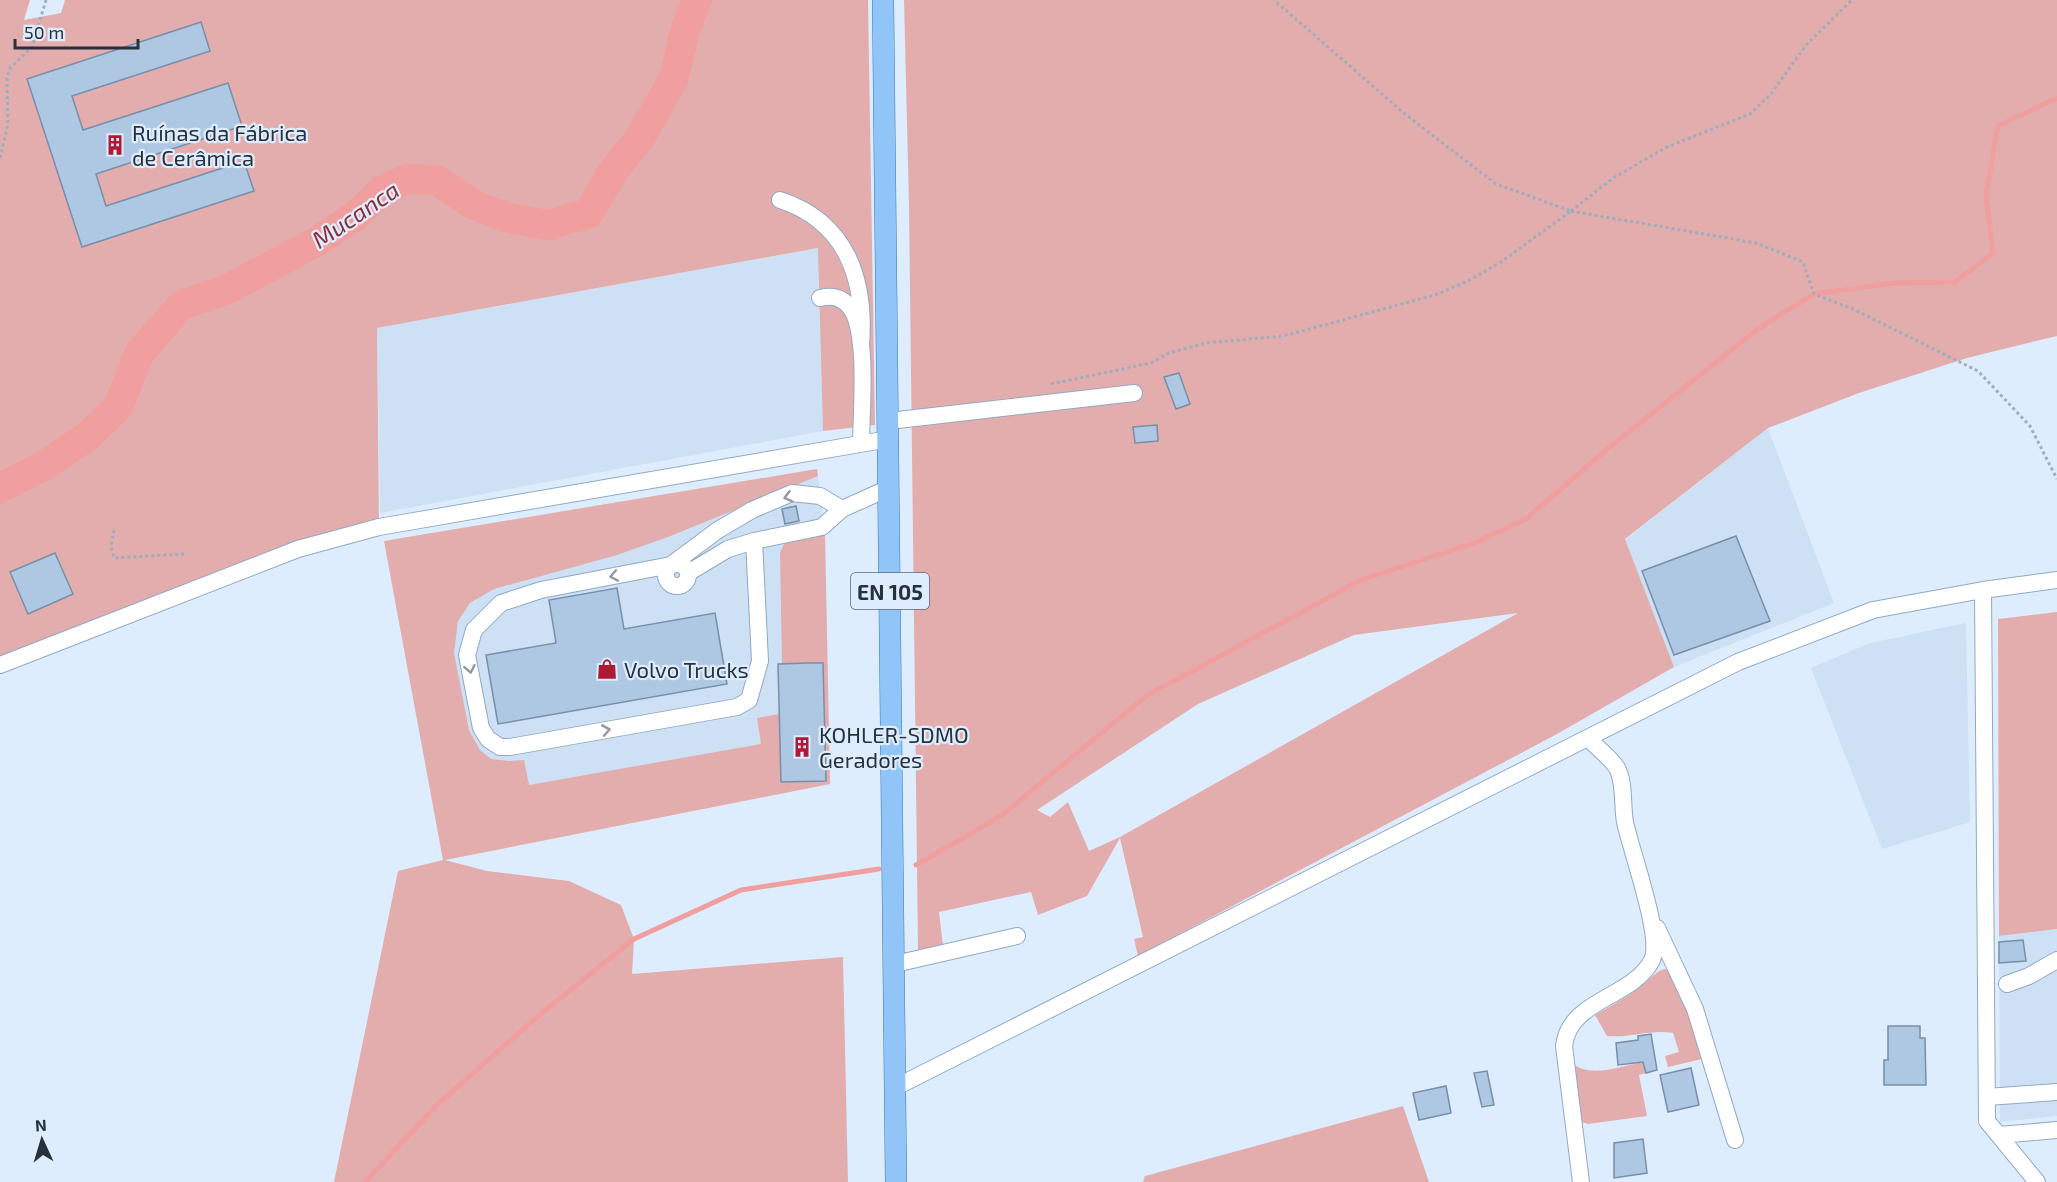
<svg xmlns="http://www.w3.org/2000/svg" width="2057" height="1182" font-family="'Exo 2',sans-serif">
	<rect width="100%" height="100%" fill="#deedfe"/>
	<path fill="#cde0f4" d="M819,248L823,431L380,513L377,328Z
		M1768,428L1834,603L1674,667L1625,540Z
		M817,469L825,535L830,784L443,860L384,541Z
		M1966,623L1970,822L1882,849L1811,668L1870,643Z
		M2057,929V1116L2000,1122L1999,936Z"/>
	<path fill="#e4adad" fill-rule="evenodd" d="M0,0H30L24,20L61,13L65,0H868L875,425L823,431L818,248L377,328L379,527L0,665Z
		M904,0H2057V336L1967,358L1859,393L1768,428L1625,539L1674,667L1557,734L1138,956L1134,939L1143,937L1120,838L1087,896L1038,915L1031,892L939,912L943,946L918,950L909,206ZM1518,613L1120,837L1089,851L1068,802L1050,817L1037,810L1198,704L1354,635Z
		M817,469L818,476L668,537L617,555L494,589L470,603L458,621L454,653L469,730L480,750L491,759L509,761L524,760L529,785L761,744L757,718L779,714L781,782L825,781L823,663L782,664L780,553L785,542L825,535L830,784L445,860L487,871L569,881L621,905L634,939L632,974L843,957L848,1182H334L398,871L443,860L384,541Z
		M2057,612V929L1999,936L1998,619Z
		M1664,969L1672,971L1706,1058L1668,1067L1665,1056L1679,1052L1673,1033C1651,1029 1631,1038 1607,1036L1595,1015C1609,1007 1624,999 1637,989C1647,983 1653,973 1664,969Z
		M1570,1061C1587,1080 1622,1066 1643,1062L1646,1073L1639,1075L1647,1116L1588,1124L1578,1121Z
		M1403,1106L1429,1182H1143L1145,1176Z"/>
	<g fill="none" stroke-linecap="round" stroke-linejoin="round">
		<path stroke="#f19e9f" stroke-width="5" d="M916,865L1001,816L1146,696L1361,580L1479,541L1526,519L1606,450L1759,328L1814,294L1893,283L1955,282L1993,253L1986,195L1998,126L2057,98
			M365,1182L438,1104L543,1012L634,939L741,890L879,869"/>
		<path stroke="#f19e9f" stroke-width="30" d="M0,488L45,465L88,436L118,407L139,354L181,305L224,291L318,241L358,214L382,190L408,179L437,180L474,205L510,218L547,225L588,214L614,170L640,138L674,78L685,30L697,0"/>
	</g>
	<path fill="#aec7e3" stroke="#778fa9" stroke-width="1.5" d="M201,22L210,51L72,96L83,130L228,83L242,126L96,174L106,206L244,161L254,191L82,247L27,79Z
		M1179,373L1190,404L1176,409L1164,377Z
		M1157,425L1158,441L1135,443L1133,427Z
		M796,506L799,521L785,524L782,509Z
		M1736,536L1770,621L1674,655L1642,571Z
		M55,553L73,594L28,614L10,572Z
		M617,588L624,629L715,613L727,684L498,724L486,655L556,643L549,600Z
		M808,663H823L826,781L781,782L778,664Z
		M2023,940L2026,961L1999,963V942Z
		M1888,1026H1920V1038H1925L1926,1085H1884V1060H1888Z
		M1651,1034L1657,1070L1646,1073L1643,1062L1618,1065L1616,1043L1638,1040V1036Z
		M1691,1068L1699,1105L1668,1112L1660,1075Z
		M1487,1071L1494,1105L1482,1107L1474,1073Z
		M1446,1086L1451,1113L1419,1120L1413,1093Z
		M1643,1139L1647,1173L1614,1178V1143Z"/>
	<g fill="none" stroke-linecap="round" stroke-linejoin="round">
		<g stroke="#90a9c4" stroke-width="18">
			<path id="minor" d="M780,200C847,222 866,280 861,345
				M820,298C830,296 838,296 846,303C870,321 861,413 861,443
				M889,421L1134,393
				M754,541L760,661L749,700L737,707L510,747H500L488,739L481,728L467,655L474,630L501,603L541,590L671,565L718,530L752,510L792,493L820,496L842,509
				M666 575a11 11 0 1 1 22 0a11 11 0 1 1-22 0Z
				M688,573L728,549L754,541L822,527L842,509L889,488
				M1983,590L1987,1121L2037,1182
				M0,665L298,549L379,527L889,439
				M1657,928L1695,1009L1735,1140
				M895,964L1017,936
				M2007,984L2029,976L2057,960
				M896,1087L1738,662L1873,610L1983,590L2057,580
				M1987,1097L2057,1092
				M1999,1135L2057,1130
				M1581,1182L1564,1046C1569,999 1633,998 1652,960C1663,938 1631,851 1625,822C1622,805 1625,783 1617,768C1610,757 1596,747 1588,738"/>
		</g>
		<g stroke="#3c77b2" stroke-width="22">
			<path id="major" d="M883,0L896,1182"/>
		</g>
		<path stroke="#9fadbc" stroke-width="3" stroke-dasharray="3 3" stroke-linecap="butt" d="M0,158L8,124L7,78L10,68L32,47L46,0
			M1571,211L1756,243L1803,262L1814,294L1853,309L1978,371L2030,426L2057,479
			M1571,211L1613,178L1667,147L1750,114L1771,94L1806,45L1852,0
			M1051,384L1151,363L1169,353L1206,343L1283,336L1435,295L1468,281L1501,262L1571,211L1496,184L1406,115L1274,0
			M114,530L111,546L114,558L186,554"/>
		<use href="#minor" stroke="#fff" stroke-width="16"/>
		<use href="#major" stroke="#91c4f7" stroke-width="21"/>
	</g>
	<defs><path id="oneway-chevron" d="M-2-3.5L2.5 0L-2 3.5" fill="none" stroke-width="1.6" stroke-linecap="round" stroke-linejoin="round" transform="scale(1.5)"/></defs>
	<g stroke="#93989e">
		<use href="#oneway-chevron" transform="translate(788 497) rotate(165)"/>
		<use href="#oneway-chevron" transform="translate(614 576) rotate(169)"/>
		<use href="#oneway-chevron" transform="translate(470 669) rotate(79)"/>
		<use href="#oneway-chevron" transform="translate(606 730) rotate(-10)"/>
	</g>
	<defs>
		<g id="building-bare" transform="scale(1.62)"><path d="M-4-6H4V6H1V3H-1V6H-4ZM-2.5-4.3h1.7v1.8h-1.7ZM.8-4.3h1.7v1.8H.8ZM-2.5-1h1.7V.8h-1.7ZM.8-1h1.7V.8H.8Z" fill="#ae1934" stroke="#deedfe" stroke-width="2.5" paint-order="stroke"/></g>
		<g id="shop-bare" transform="scale(1.62)"><path d="M-5-2.5h2.3a2.7 3.5 0 0 1 5.4 0H5L5.5 6h-11ZM-1.5-2.5h3a1.5 2.3 0 0 0-3 0Z" fill="#ae1934" stroke="#deedfe" stroke-width="2.5" paint-order="stroke"/></g>
	</defs>
	<g fill-rule="evenodd">
		<use href="#building-bare" x="115" y="145"/>
		<use href="#shop-bare" x="607" y="669"/>
		<use href="#building-bare" x="802" y="747"/>
	</g>
	<g text-anchor="middle" dominant-baseline="central" stroke-width="4.5" stroke-linejoin="round" paint-order="stroke">
		<rect fill="#deedfe" stroke="#5e6976" stroke-width="1.5" x="851" y="573" width="78" height="36" rx="4.5"/>
		<g font-size="21" font-weight="bold" fill="#27313c">
			<text x="890" y="591">EN 105</text>
		</g>
		<g font-size="22" fill="#27313c" stroke="#deedfe" text-anchor="start">
			<text x="132" y="132">Ruínas da Fábrica<tspan x="132" dy="25">de Cerâmica</tspan></text>
			<text x="624" y="669">Volvo Trucks</text>
			<text x="819" y="734">KOHLER-SDMO<tspan x="819" dy="25">Geradores</tspan></text>
		</g>
		<g font-size="24" font-style="italic" fill="#8d2d36" stroke="#deedfe">
			<text transform="translate(355 214) rotate(-34)">Mucanca</text>
		</g>
	</g>
	<g transform="translate(42 1140) rotate(356)" stroke="#deedfe" stroke-width="4.5" paint-order="stroke">
	<path d="M0-4.5L10 22L0 15L-10 22Z" fill="#27313c"/>
	<text y="-9" font-size="16" font-weight="bold" text-anchor="middle" fill="#27313c">N</text>
	</g>
	<path d="M15 39v9h123v-9" fill="none" stroke="#27313c" stroke-width="3"/>
	<text x="24" y="39" font-size="18" fill="#27313c" stroke="#deedfe" stroke-width="4.5" paint-order="stroke">50 m</text>
</svg>
